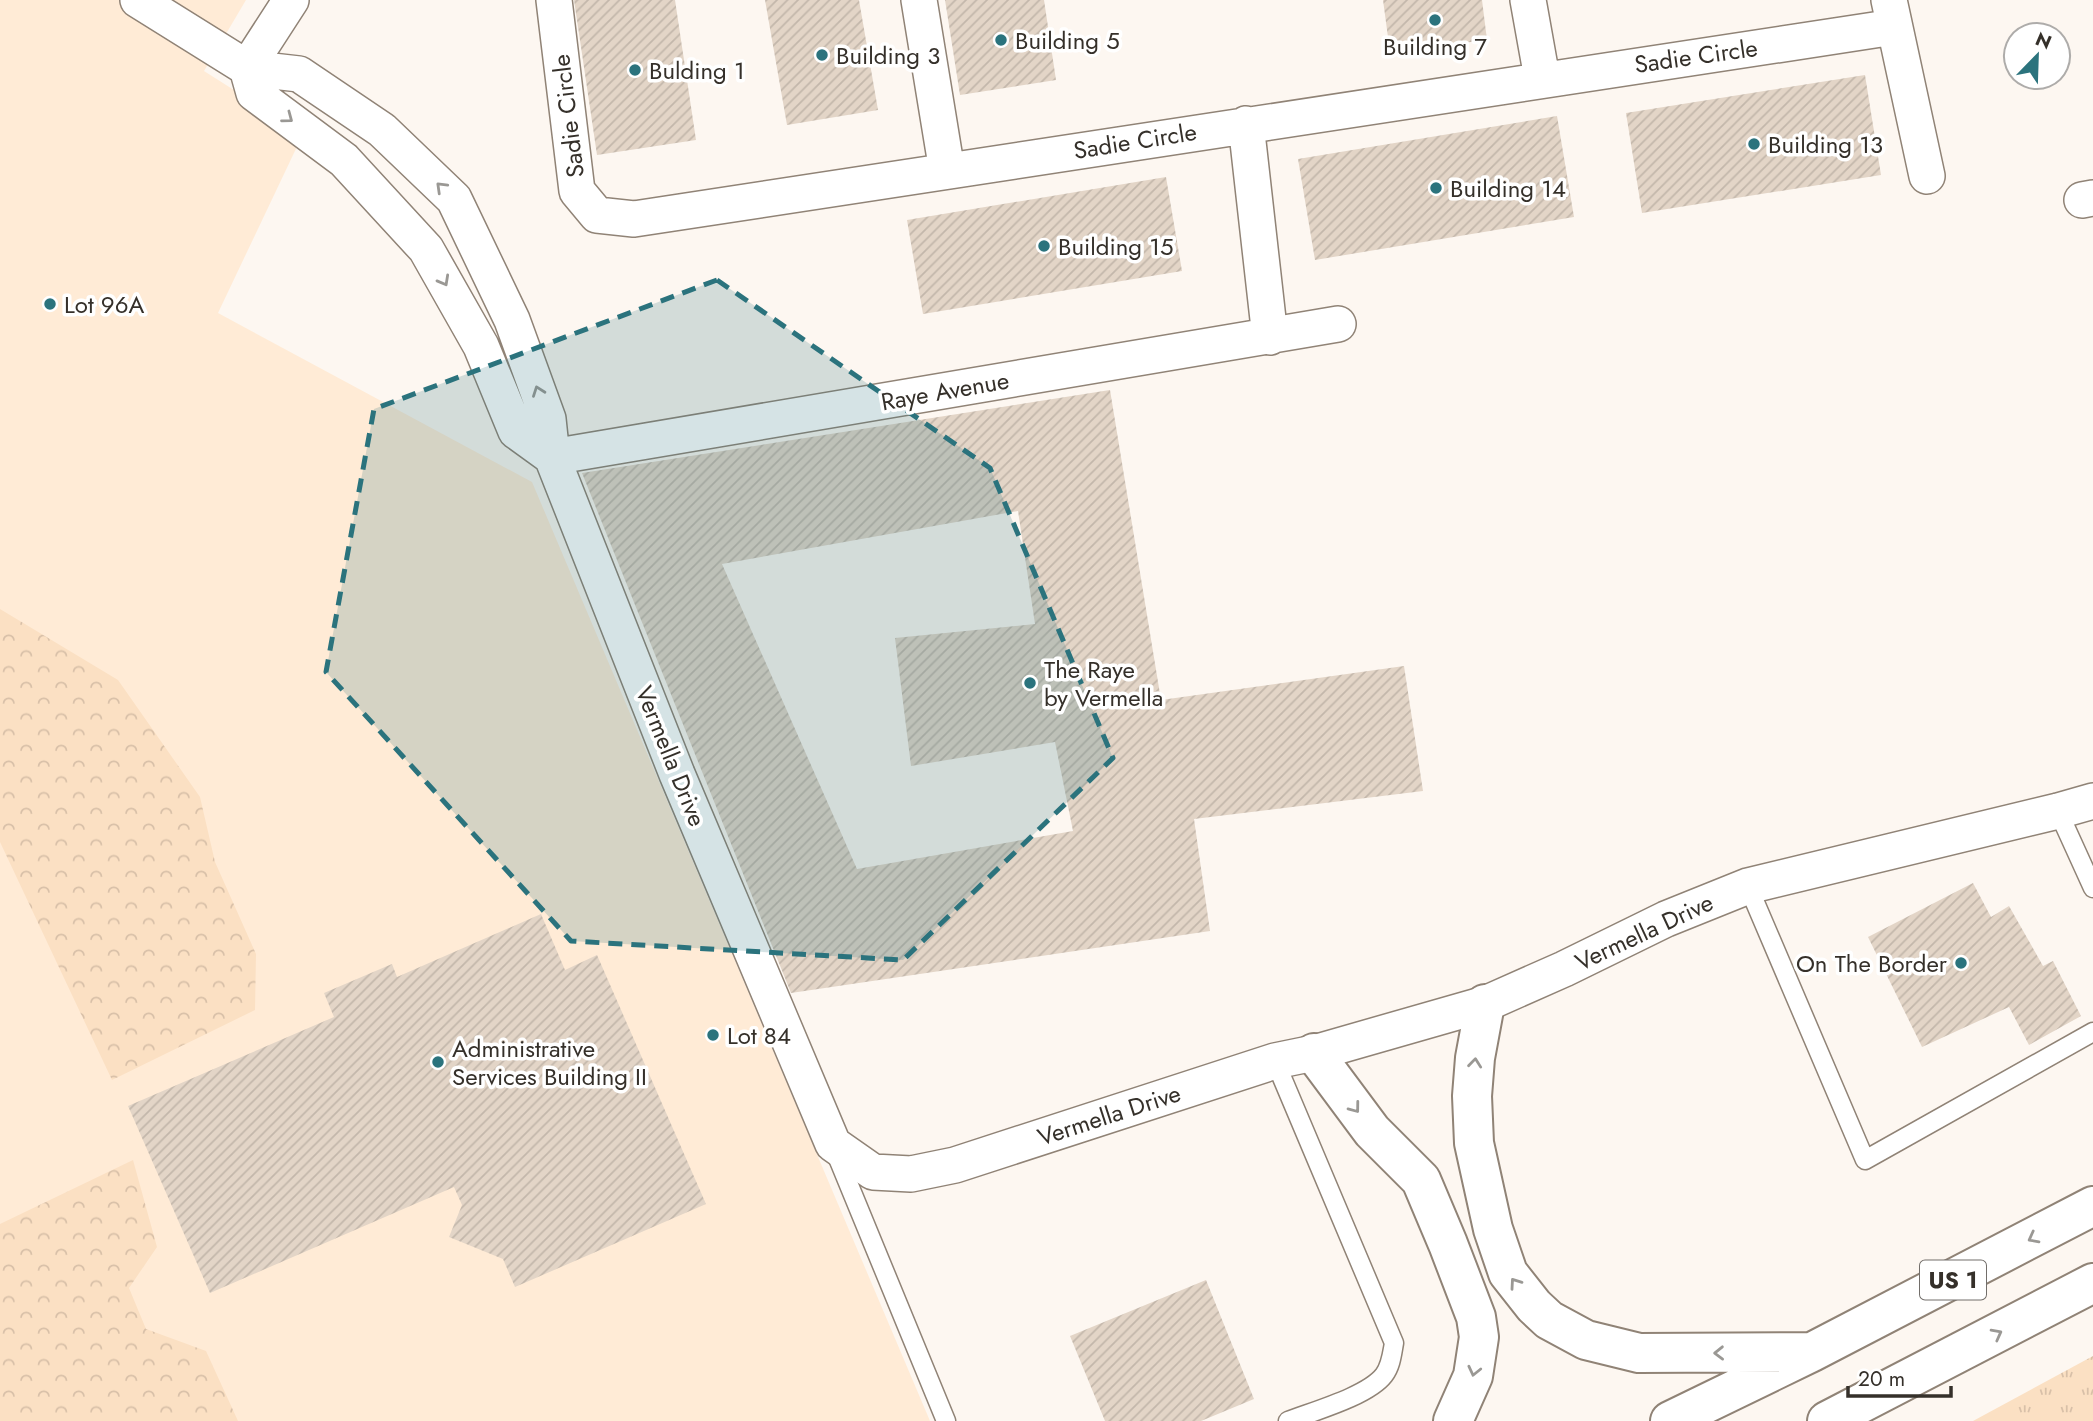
<svg xmlns="http://www.w3.org/2000/svg" width="2093" height="1421" font-family="Jost,sans-serif">
	<defs>
		<pattern id="grass-tufts" width="24" height="20" patternUnits="userSpaceOnUse" patternTransform="scale(1.75)"><rect width="24" height="20" fill="#fbe0c3"/><path d="M3 7l-1-3M5 7V3M7 7l1-3M15 17l-1-3M17 17v-4M19 17l1-3" fill="none" stroke="#d8c0a8"/></pattern>
		<pattern id="forest-crowns" width="20" height="18" patternUnits="userSpaceOnUse" patternTransform="scale(1.75)"><rect width="20" height="18" fill="#fbe0c3"/><path d="M2 6a3 3 0 1 1 6 0M12 15a3 3 0 1 1 6 0" fill="none" stroke="#d8c0a8"/></pattern>
		<pattern id="building-hatch" width="6" height="6" patternUnits="userSpaceOnUse" patternTransform="scale(1.75)"><rect width="6" height="6" fill="#e3d5c7"/><path d="M-1 1l2-2M0 6l6-6M5 7l2-2" fill="none" stroke="#c3b7ab"/></pattern>
	</defs>
	<rect width="100%" height="100%" fill="#fdf7f1"/>
	<path fill="#ffebd6" d="M0,0H246L204,71L303,134L218,313L532,482L930,1421H0Z"/>
	<path fill="url(#grass-tufts)" d="M2093,1356V1421H1973Z"/>
	<path fill="url(#forest-crowns)" d="M0,609L118,680L200,797L215,862L256,954L255,1010L112,1080L0,842Z
		M133,1160L157,1247L129,1288L146,1329L206,1351L238,1421H0V1224Z"/>
	<path fill="url(#building-hatch)" fill-rule="evenodd" d="M574,0H675L696,140L597,155Z
		M765,0H859L878,110L787,125Z
		M945,0H1044L1056,80L960,95Z
		M1383,0H1482L1487,40L1390,52Z
		M1865,75L1881,175L1642,213L1626,113Z
		M1557,116L1574,217L1315,260L1298,159Z
		M1166,177L1182,271L923,314L907,220Z
		M1110,390L1161,700L1404,666L1423,791L1194,819L1210,931L791,993L582,473ZM1018,511L1035,624L895,638L911,766L1055,742L1073,831L857,869L722,564Z
		M1973,883L1991,917L2009,906L2043,966L2053,961L2081,1016L2029,1045L2009,1007L1922,1047L1868,937Z
		M541,914L565,970L597,955L706,1204L515,1287L503,1259L449,1237L462,1205L454,1187L210,1293L128,1106L334,1017L324,993L392,964L397,977Z
		M1206,1280L1254,1399L1201,1421H1105L1070,1336Z"/>
	<g fill="none" stroke-linecap="round" stroke-linejoin="round">
		<g stroke="#908376" stroke-width="21">
			<path id="lane" d="M2058,811L2093,888
				M1748,886L1865,1160L2093,1032
				M1275,1061L1394,1343C1392,1354 1391,1366 1384,1375C1368,1396 1314,1411 1288,1421
				M835,1151L946,1421"/>
		</g>
		<g stroke="#908376" stroke-width="38">
			<path id="street" d="M138,0L247,68L299,74L382,130L454,199L512,320L548,419L552,457L677,774L833,1144L873,1172L911,1174L955,1165L1275,1061L1314,1053L1485,1004L1564,969L1666,919L1748,886L2058,811L2093,801
				M554,0L577,191L597,215L634,219L1894,27
				M919,0L947,171
				M1528,0L1542,78
				M1889,0L1927,176
				M247,68L254,93L344,160L426,249L481,346L516,431L552,457
				M247,68L291,0
				M1246,124L1270,337
				M2082,200L2093,198
				M552,457L1338,324"/>
		</g>
		<g stroke="#908376" stroke-width="42">
			<path id="highway" d="M1485,1004L1475,1058L1472,1096L1474,1143L1493,1229L1508,1273L1534,1306L1549,1320L1586,1340L1639,1353L1812,1352
				M1314,1053L1372,1131L1421,1180L1448,1244L1476,1317L1479,1337L1473,1376L1453,1421
				M1670,1421L1812,1352L2093,1206
				M1827,1421L2093,1283"/>
		</g>
		<use href="#lane" stroke="#fff" stroke-width="18"/>
		<use href="#street" stroke="#fff" stroke-width="35"/>
		<use href="#highway" stroke="#fff" stroke-width="38"/>
	</g>
	<defs><path id="oneway-chevron" d="M-2-3.5L2.5 0L-2 3.5" fill="none" stroke-width="1.6" stroke-linecap="round" stroke-linejoin="round" transform="scale(1.75)"/></defs>
	<g stroke="#9a9894">
		<use href="#oneway-chevron" transform="translate(288 118) rotate(37)"/>
		<use href="#oneway-chevron" transform="translate(441 187) rotate(-136)"/>
		<use href="#oneway-chevron" transform="translate(444 281) rotate(61)"/>
		<use href="#oneway-chevron" transform="translate(538 391) rotate(-110)"/>
		<use href="#oneway-chevron" transform="translate(1475 1063) rotate(-84)"/>
		<use href="#oneway-chevron" transform="translate(1355 1108) rotate(53)"/>
		<use href="#oneway-chevron" transform="translate(2033 1238) rotate(152)"/>
		<use href="#oneway-chevron" transform="translate(1515 1283) rotate(-125)"/>
		<use href="#oneway-chevron" transform="translate(1997 1334) rotate(-28)"/>
		<use href="#oneway-chevron" transform="translate(1719 1353) rotate(179)"/>
		<use href="#oneway-chevron" transform="translate(1474 1371) rotate(103)"/>
	</g>
	<path fill="#2b737d" fill-opacity="0.2" stroke="#2b737d" stroke-width="5" stroke-dasharray="14 9" stroke-linejoin="round" d="M717,280L990,468L1113,758L903,960L571,941L326,672L374,409Z"/>
	<g fill="#2b737d" stroke="#fff" stroke-width="2.5">
		<circle cx="1435" cy="20" r="7"/>
		<circle cx="1001" cy="40" r="7"/>
		<circle cx="822" cy="55" r="7"/>
		<circle cx="635" cy="70" r="7"/>
		<circle cx="1754" cy="144" r="7"/>
		<circle cx="1436" cy="188" r="7"/>
		<circle cx="1044" cy="246" r="7"/>
		<circle cx="50" cy="304" r="7"/>
		<circle cx="1030" cy="683" r="7"/>
		<circle cx="1961" cy="963" r="7"/>
		<circle cx="713" cy="1035" r="7"/>
		<circle cx="438" cy="1062" r="7"/>
	</g>
	<g text-anchor="middle" dominant-baseline="central" stroke-width="7" stroke-linejoin="round" paint-order="stroke">
		<rect fill="#fff" stroke="#726e6a" stroke-width="2" x="1920" y="1260.5" width="66" height="39" rx="5"/>
		<g font-size="23" font-weight="bold" fill="#35302a">
			<text x="1953" y="1280">US 1</text>
		</g>
		<g font-size="24" fill="#35302a" stroke="#fff" text-anchor="start">
			<text x="1015" y="40">Building 5</text>
			<text x="1435" y="46" text-anchor="middle">Building 7</text>
			<text x="836" y="55">Building 3</text>
			<text x="649" y="70">Bulding 1</text>
			<text x="1768" y="144">Building 13</text>
			<text x="1450" y="188">Building 14</text>
			<text x="1058" y="246">Building 15</text>
			<text x="64" y="304">Lot 96A</text>
			<text x="1044" y="669">The Raye<tspan x="1044" dy="28">by Vermella</tspan></text>
			<text x="1947" y="963" text-anchor="end">On The Border</text>
			<text x="727" y="1035">Lot 84</text>
			<text x="452" y="1048">Administrative<tspan x="452" dy="28">Services Building II</tspan></text>
		</g>
		<g font-size="24" fill="#35302a" stroke="#fff">
			<text transform="translate(1696 56) rotate(-8)">Sadie Circle</text>
			<text transform="translate(568 116) rotate(-97)">Sadie Circle</text>
			<text transform="translate(1135 141) rotate(-9)">Sadie Circle</text>
			<text transform="translate(945 391) rotate(-10)">Raye Avenue</text>
			<text transform="translate(671 756) rotate(68)">Vermella Drive</text>
			<text transform="translate(1644 932) rotate(-25)">Vermella Drive</text>
			<text transform="translate(1109 1115) rotate(-18)">Vermella Drive</text>
		</g>
	</g>
	<g transform="translate(2037 56) rotate(23)"><circle r="33" fill="#ffffff" stroke="#aeacaa" stroke-width="2"/>
	<path d="M0-5L12 26L0 18L-12 26Z" fill="#2b737d"/>
	<text y="-10" font-size="19" font-weight="bold" text-anchor="middle" fill="#35302a">N</text>
	</g>
	<path d="M1848 1386v10h103v-10" fill="none" stroke="#35302a" stroke-width="3.5"/>
	<text x="1858" y="1386" font-size="21" fill="#35302a" stroke="#ffffff" stroke-width="5" paint-order="stroke">20 m</text>
</svg>
